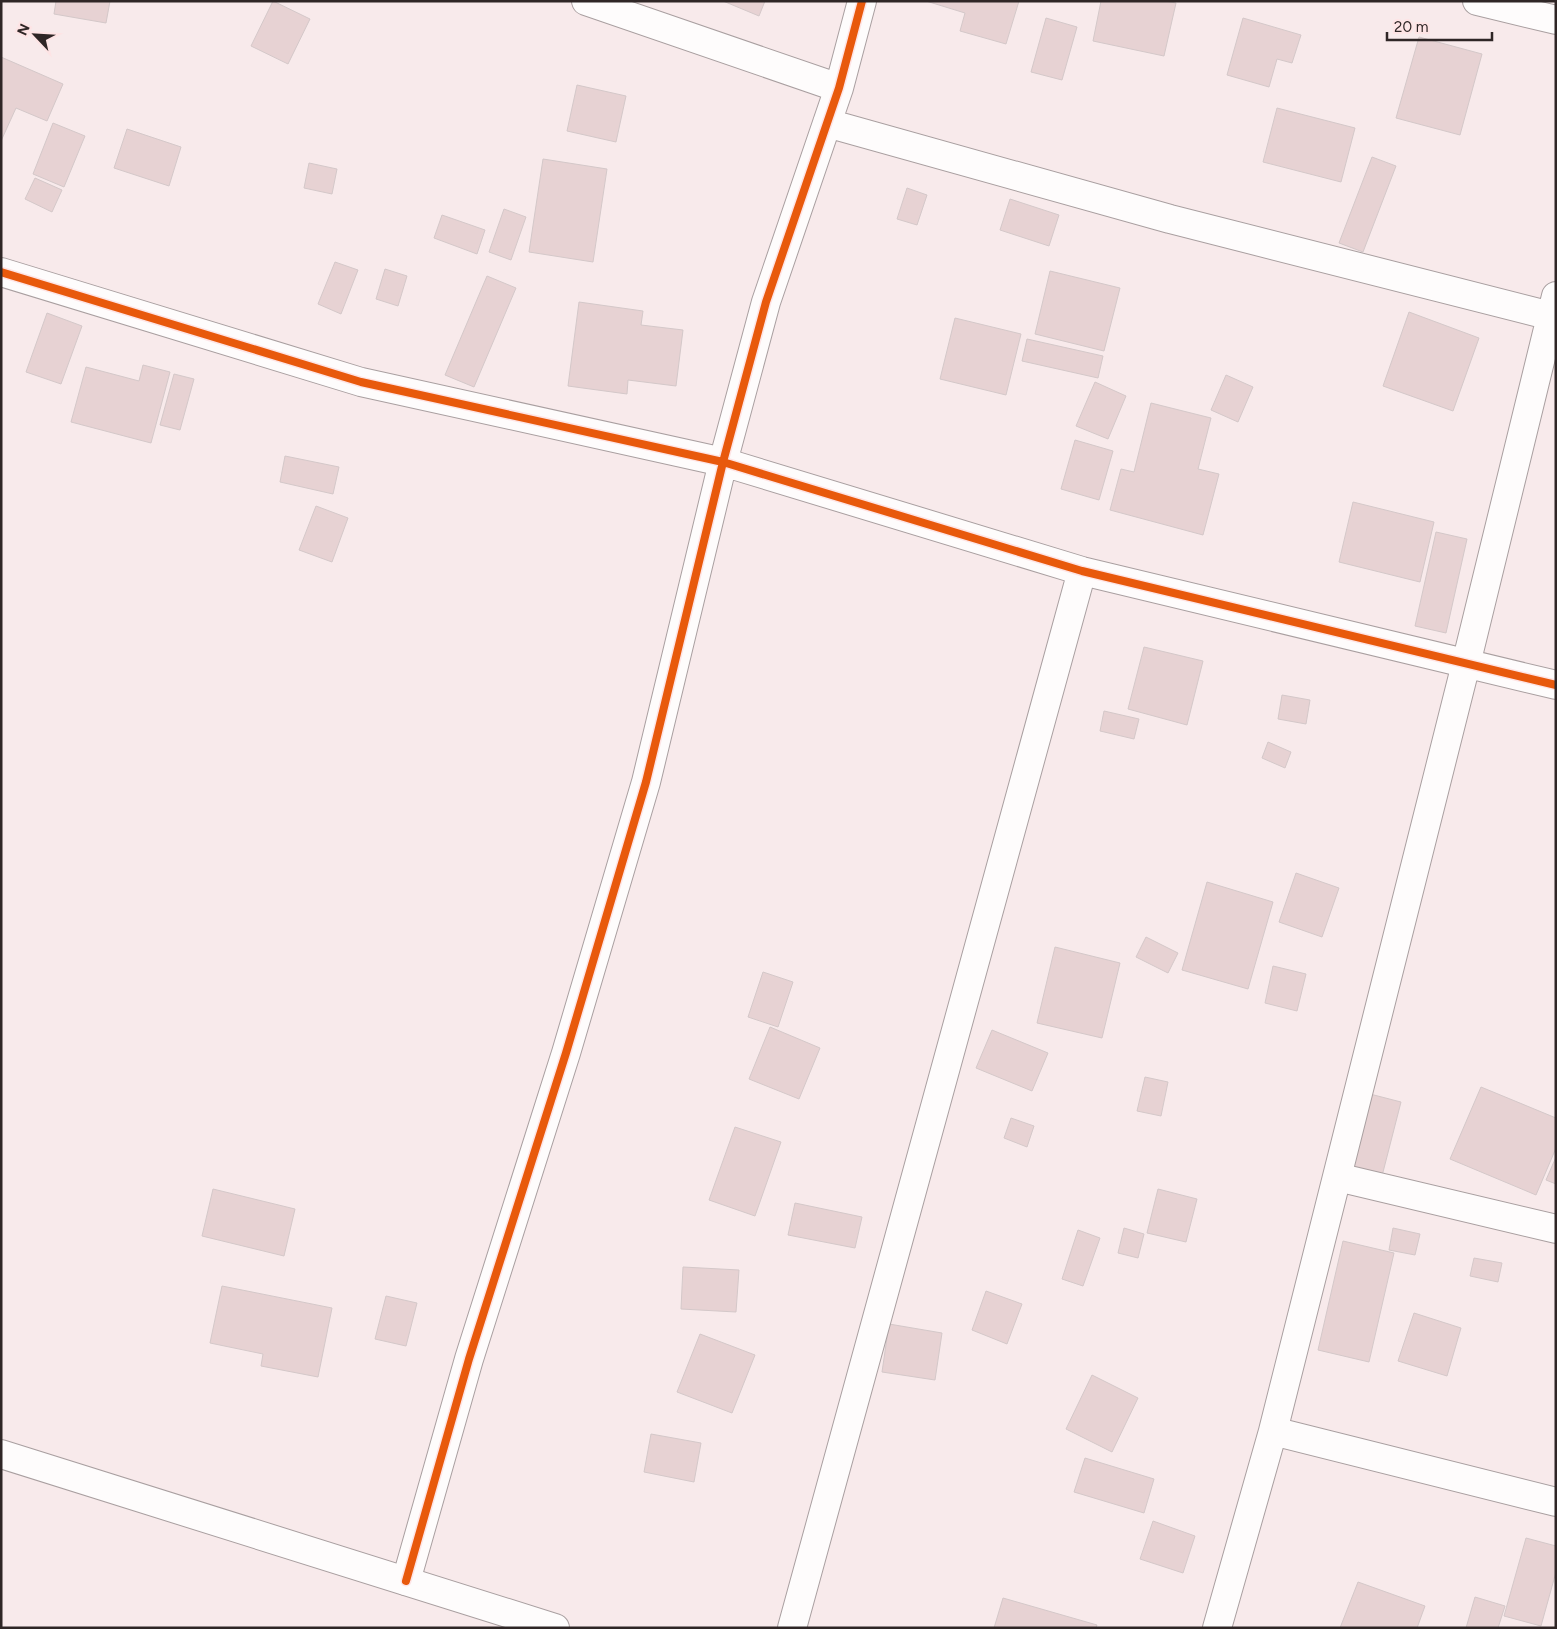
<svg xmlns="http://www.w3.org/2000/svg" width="1557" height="1629" font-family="Figtree,sans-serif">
	<rect width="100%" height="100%" fill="#f8eaeb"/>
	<path fill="#e7d2d3" stroke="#d4c8c9" d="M56,1H110L106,23L54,14Z
		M273,1L310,19L288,64L251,46Z
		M723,1H765L759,16Z
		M926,1H1019L1006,44L960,31L965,13Z
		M1101,1H1165L1176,3L1164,56L1093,41Z
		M1046,18L1077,27L1062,80L1031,72Z
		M1243,18L1301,35L1292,63L1277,59L1269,87L1227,75Z
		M1419,37L1482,54L1460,135L1396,118Z
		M1,57L63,84L47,121L16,108L1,141Z
		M577,85L626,96L616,142L567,131Z
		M1277,108L1355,128L1341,182L1263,162Z
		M53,123L85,136L64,187L33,174Z
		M127,129L181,147L169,186L114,168Z
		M1372,157L1396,166L1363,252L1339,243Z
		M543,159L607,169L593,262L529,252Z
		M309,163L337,169L332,194L304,188Z
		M35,178L62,190L52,212L25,199Z
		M907,188L927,195L917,225L897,219Z
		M1010,199L1059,215L1049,246L1000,230Z
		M504,209L526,217L511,260L489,252Z
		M442,215L485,230L477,254L434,238Z
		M335,262L358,270L341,314L318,304Z
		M385,269L407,276L398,306L376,299Z
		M1050,271L1120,288L1104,351L1035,334Z
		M487,276L516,288L474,387L445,375Z
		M579,302L643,311L641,325L683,330L676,386L628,380L627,394L568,386Z
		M1409,312L1479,338L1453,411L1383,386Z
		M47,313L82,326L61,384L26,372Z
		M955,318L1021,334L1006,395L940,379Z
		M1027,339L1103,356L1098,378L1022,361Z
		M143,365L170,372L151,443L71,422L86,367L139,381Z
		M174,374L194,379L180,430L160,425Z
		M1226,375L1253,387L1238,422L1211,410Z
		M1095,382L1126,396L1108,439L1076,426Z
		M1151,403L1211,418L1198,469L1219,474L1203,535L1110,510L1121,469L1134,472Z
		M1075,440L1113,451L1099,500L1061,489Z
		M285,456L339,467L333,494L280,482Z
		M1353,502L1434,522L1420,582L1339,562Z
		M316,506L348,518L332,562L299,550Z
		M1436,532L1467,539L1446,633L1415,626Z
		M1144,647L1203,661L1187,725L1128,709Z
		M1282,695L1310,700L1306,724L1278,719Z
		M1104,711L1139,719L1134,739L1100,731Z
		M1268,742L1291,752L1285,768L1262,758Z
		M1296,873L1339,888L1322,937L1279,922Z
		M1207,882L1273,902L1248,989L1182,970Z
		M1146,937L1178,953L1168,973L1136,957Z
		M1055,947L1120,963L1102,1038L1037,1023Z
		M1273,966L1306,974L1297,1011L1265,1003Z
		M763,972L793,982L778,1027L748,1017Z
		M770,1027L820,1048L799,1099L749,1079Z
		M992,1030L1048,1053L1032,1091L976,1068Z
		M1145,1077L1168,1082L1161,1116L1137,1111Z
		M1481,1087L1556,1118V1148L1536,1195L1450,1159Z
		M1370,1094L1401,1102L1382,1176L1351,1168Z
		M1011,1118L1034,1126L1027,1147L1004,1138Z
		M735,1127L781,1142L755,1216L709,1200Z
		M1556,1157V1184L1546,1180Z
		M213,1189L295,1209L284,1256L202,1236Z
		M1158,1189L1197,1199L1186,1242L1147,1233Z
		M795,1203L862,1217L855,1248L788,1235Z
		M1124,1228L1144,1234L1138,1258L1118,1253Z
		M1393,1228L1420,1234L1415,1255L1389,1250Z
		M1078,1230L1100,1238L1083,1286L1062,1279Z
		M1343,1241L1394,1253L1369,1362L1318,1350Z
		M1474,1258L1502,1263L1498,1282L1470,1276Z
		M683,1267L739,1270L736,1312L681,1309Z
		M222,1286L332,1308L318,1377L261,1366L263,1354L210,1343Z
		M986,1291L1022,1304L1007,1344L972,1330Z
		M386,1296L417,1303L406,1346L375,1339Z
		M1414,1313L1461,1328L1447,1376L1398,1361Z
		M889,1324L942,1333L935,1380L882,1372Z
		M700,1334L755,1355L732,1413L677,1392Z
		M1092,1375L1138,1398L1112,1452L1066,1429Z
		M651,1434L701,1443L694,1482L644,1472Z
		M1085,1458L1154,1479L1144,1513L1074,1492Z
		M1153,1521L1195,1536L1183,1573L1140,1559Z
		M1526,1538L1556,1546V1572L1541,1626L1504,1616Z
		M1358,1582L1425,1606L1417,1628H1340Z
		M1475,1597L1505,1606L1498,1628H1466Z
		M1003,1598L1097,1625L1096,1628H994Z"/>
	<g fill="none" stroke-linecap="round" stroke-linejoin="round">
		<g stroke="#a99fa0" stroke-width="30">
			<path id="minor" d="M586,1L839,88
				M1477,1L1556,20
				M827,123L1170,219L1551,316
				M1,272L361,382L723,462L1082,571L1556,685
				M1337,1177L1556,1229
				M1273,1431L1556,1502
				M406,1581L469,1359L566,1053L646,782L723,462L766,302L839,88L862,1
				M792,1628L1082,571
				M1217,1628L1273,1431L1466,664L1556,296"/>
		</g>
		<g stroke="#a99fa0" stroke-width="30">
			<path id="tertiary" d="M1,1454L555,1628"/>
		</g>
		<use href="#minor" stroke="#fefcfc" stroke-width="28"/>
		<use href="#tertiary" stroke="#fefcfc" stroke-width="28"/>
		<g stroke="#fee4e5" stroke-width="11">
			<path id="cycleway" d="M1,272L361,382L723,462L1082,571L1556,685
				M406,1581L469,1359L566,1053L646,782L723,462L766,302L839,88L862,1"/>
		</g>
		<use href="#cycleway" stroke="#e8590c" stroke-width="8"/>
	</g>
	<rect width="1557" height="1629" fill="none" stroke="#2f2626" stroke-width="5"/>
	<g transform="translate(35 35) rotate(295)" stroke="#fee4e5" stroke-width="4" paint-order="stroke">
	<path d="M0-4L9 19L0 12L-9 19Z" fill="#2f2626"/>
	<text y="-8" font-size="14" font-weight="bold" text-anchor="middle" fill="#2f2626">N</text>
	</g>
	<path d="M1387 32v8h105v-8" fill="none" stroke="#2f2626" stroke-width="2.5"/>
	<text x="1394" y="32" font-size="15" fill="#2f2626" stroke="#fee4e5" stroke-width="4" paint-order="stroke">20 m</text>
</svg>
